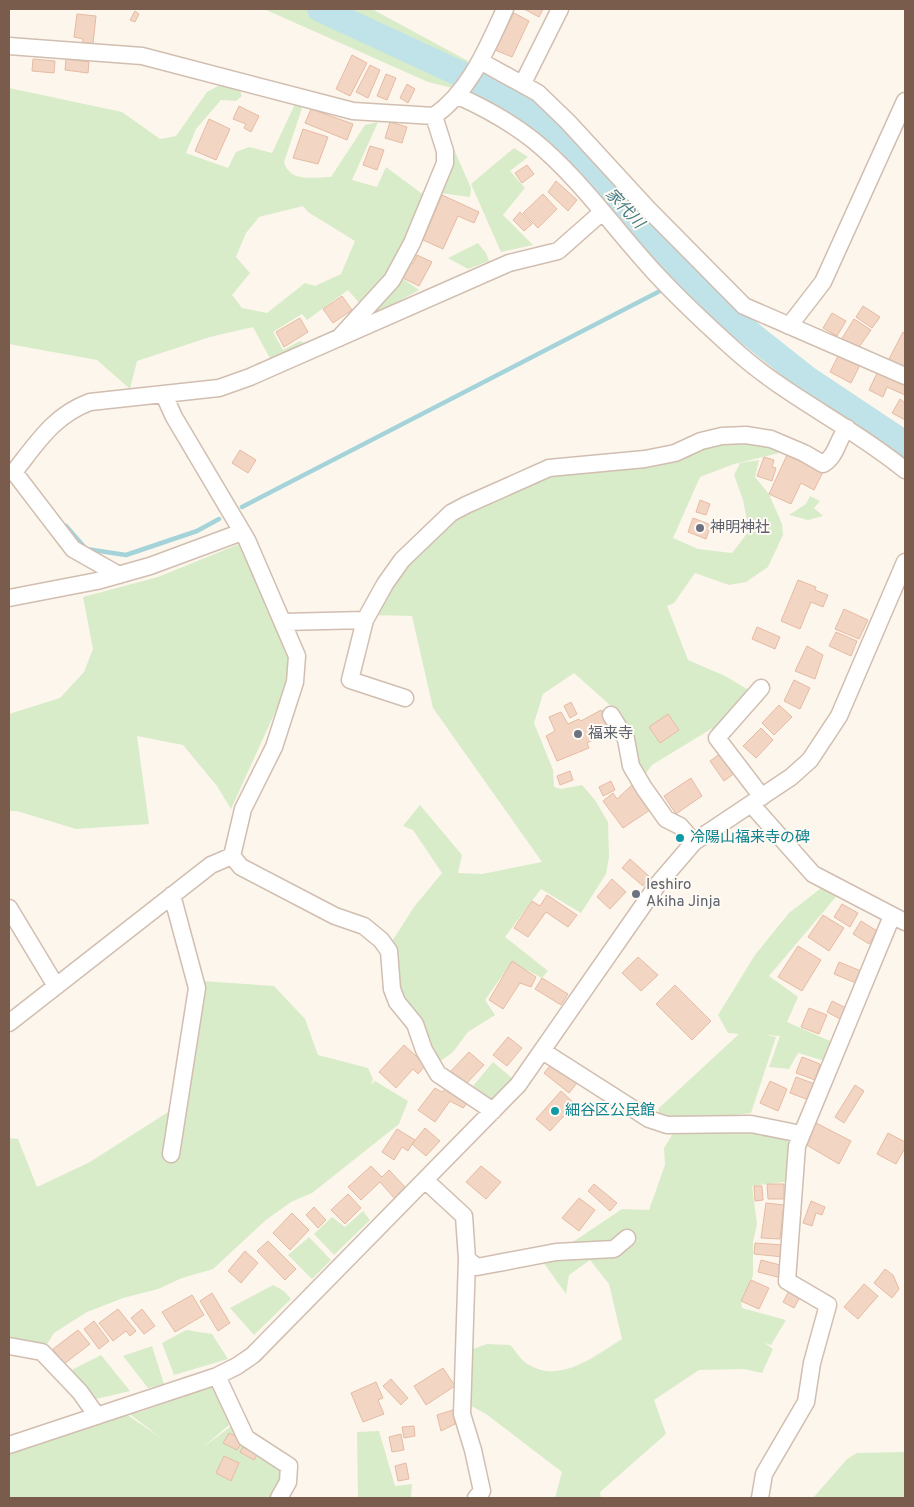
<svg xmlns="http://www.w3.org/2000/svg" width="914" height="1507" font-family="Overpass,'Noto Sans JP',sans-serif">
	<rect width="100%" height="100%" fill="#fdf6ec"/>
	<path fill="#d8ecc9" fill-rule="evenodd" d="M264,9H372L468,61L469,92L428,82Z
		M218,86L239,88L242,96L236,101L221,100L196,129L186,153L228,168L236,152L249,147L272,153L295,104L302,108L284,162C290,183 313,177 331,177L365,125L378,122L352,180L377,187L386,167L425,196L394,272L361,305L348,290L307,320L302,314L273,332L283,350L300,341L309,345L272,362L253,327L210,337L137,361L130,389L97,360L9,344V88L122,112L160,139L176,136L207,92ZM303,206L308,212L355,241L341,274L315,286L305,283L267,313L242,308L232,295L250,273L236,257L246,233L259,217Z
		M444,127L471,188L470,197L440,193Z
		M514,148L528,157L510,171L525,188L503,215L533,245L501,252L471,184Z
		M478,243L486,253L489,261L468,269L448,258Z
		M399,276L419,290L353,327Z
		M771,439L779,453L734,464L700,477L673,538L698,549L732,553L749,531L743,500L734,475L740,463L759,460L755,477L769,494L782,524L783,535L768,567L746,582L729,585L695,573L674,603L667,606L688,660L725,676L752,692L718,729H711L652,765L644,776L628,737L611,706L574,673L543,694L534,723L553,770L554,787L561,789L582,785L595,800L608,822L609,857L606,874L581,913L541,889L505,937L548,971L542,978L512,962L485,1000L495,1015L468,1032L453,1052L435,1065L410,1018L387,949L414,907L442,873L413,830L403,826L420,805L462,855L458,873L482,874L542,862L433,708L412,616L371,615L414,549L451,513L528,481L595,463L703,440Z
		M810,496L820,501L814,508L823,516L808,520L789,515L806,504Z
		M239,544L261,571L297,664L231,809L217,786L183,745L137,736L149,824L76,829L17,811H9V714L60,698L84,672L93,649L83,597L158,577Z
		M825,885L840,892L769,976L798,997L787,1022L830,1041L825,1061L798,1053L789,1069L769,1067L780,1036L765,1035L776,1037L751,1113L719,1117L661,1118L658,1109L739,1034L728,1033L718,1015L755,955L789,913Z
		M201,981L274,986L305,1019L318,1055L368,1068L373,1079L371,1085L375,1081L408,1101L399,1124L312,1193L291,1202L266,1220L213,1269L182,1278L158,1289L123,1298L87,1312L54,1333L42,1352L9,1346V1138L18,1139L37,1187L90,1162L179,1105Z
		M493,1062L512,1078L494,1102L473,1086Z
		M749,1127L792,1138L791,1181L752,1186L757,1224L753,1242V1276L741,1301L742,1308L786,1320L771,1345L765,1343L773,1349L762,1373L744,1369L699,1370L654,1400L666,1434L600,1492L601,1498H555L562,1472L486,1414L464,1402L465,1352L487,1344L510,1345C516,1351 522,1362 529,1365C561,1384 596,1355 622,1339L609,1284L590,1260L569,1275L566,1294L543,1262L622,1209L649,1210L665,1165L664,1148L674,1132Z
		M363,1211L370,1220L334,1255L314,1234L332,1217L345,1227Z
		M309,1237L331,1260L312,1279L288,1255Z
		M273,1285L284,1291L291,1299L254,1335L230,1308Z
		M186,1330L212,1334L228,1359L174,1375L162,1343Z
		M152,1346L164,1384L148,1388L123,1356Z
		M101,1355L130,1391L92,1400L66,1373Z
		M215,1385L229,1425L202,1448L238,1421L289,1466L277,1498H9V1451L123,1412L164,1440L128,1413L140,1412Z
		M379,1431L395,1486L412,1484L411,1498H358L357,1432Z
		M905,1452V1498H813L847,1459L857,1453Z"/>
	<g fill="none" stroke-linecap="round" stroke-linejoin="round">
		<path stroke="#a5d3da" stroke-width="4.5" d="M675,280L682,272
			M242,507L660,291
			M66,526L86,549L126,555L197,531L219,519"/>
		<path stroke="#bfe3e8" stroke-width="26" d="M320,9L491,88L521,107L557,137L718,308L806,378L905,444"/>
	</g>
	<path fill="#f3d5c3" stroke="#e6bba3" d="M524,9H543L539,17Z
		M135,11L139,14L135,22L130,20Z
		M514,13L529,21L512,57L495,50Z
		M77,14L96,16L93,44L82,50L83,39L74,37Z
		M352,55L367,63L350,96L336,89Z
		M33,59L55,61L54,73L32,71Z
		M66,59L89,62L88,73L65,70Z
		M370,65L380,70L368,98L356,92Z
		M386,74L396,78L387,100L377,96Z
		M407,84L415,89L408,103L400,98Z
		M239,106L259,116L251,132L244,128L246,124L233,119Z
		M311,109L353,124L347,140L305,123Z
		M209,119L230,129L216,160L195,151Z
		M390,122L407,127L402,143L385,138Z
		M303,129L328,137L318,164L293,158Z
		M370,146L384,150L377,170L363,165Z
		M527,165L534,174L522,183L515,173Z
		M556,181L577,200L568,211L548,192Z
		M543,194L557,209L538,228L523,213Z
		M442,195L479,212L474,223L458,216L443,249L423,240Z
		M520,212L532,224L524,231L513,220Z
		M417,255L432,262L419,286L401,277L409,262L413,264Z
		M342,296L352,310L333,323L323,309Z
		M863,306L880,317L872,328L856,317Z
		M832,313L846,321L837,336L823,328Z
		M300,318L308,332L284,347L276,332Z
		M854,319L871,330L857,350L841,340Z
		M903,332L905,333V370L888,361Z
		M839,354L860,365L851,383L830,372Z
		M879,369L905,381V395L887,387L883,397L869,390Z
		M900,399L905,403V420L892,413Z
		M240,450L256,460L248,473L232,463Z
		M787,455L823,472L814,490L801,483L791,504L769,494Z
		M764,457L774,460L772,467L776,468L772,481L757,476Z
		M700,500L710,504L706,515L696,512Z
		M693,518L711,525L706,539L688,532Z
		M798,580L816,587L815,590L828,595L823,607L811,602L800,629L781,621Z
		M844,609L868,620L859,639L835,629Z
		M757,627L780,637L775,649L752,639Z
		M836,632L857,641L851,656L829,646Z
		M807,646L823,655L815,679L795,671Z
		M794,680L810,688L800,709L784,701Z
		M571,702L577,714L570,718L564,706Z
		M779,705L792,717L774,735L762,723Z
		M601,710L611,731L587,743L589,748L557,761L546,736L555,731L549,717L561,712L568,724L579,719L581,721Z
		M668,714L679,730L660,743L649,727Z
		M761,728L773,740L756,758L743,746Z
		M721,753L735,773L724,781L710,761Z
		M570,771L573,780L560,785L557,776Z
		M691,778L702,796L676,814L664,796Z
		M611,781L615,790L603,796L599,787Z
		M632,785L650,810L623,828L603,801L613,793L617,799Z
		M630,859L650,877L643,886L622,868Z
		M612,879L626,892L610,909L597,897Z
		M547,895L577,915L568,927L546,912L528,937L514,928L532,901L540,906Z
		M842,904L858,913L850,927L834,917Z
		M823,915L844,928L829,951L808,937Z
		M861,921L877,931L869,944L853,934Z
		M798,946L821,960L802,991L778,977Z
		M638,957L658,975L641,991L622,973Z
		M512,961L536,977L531,987L520,983L503,1009L489,1000Z
		M839,962L861,971L856,983L834,974Z
		M542,978L568,994L561,1005L535,989Z
		M675,985L711,1021L692,1040L656,1004Z
		M832,1001L848,1009L842,1020L827,1012Z
		M809,1008L827,1015L819,1034L801,1027Z
		M508,1037L522,1048L507,1066L493,1055Z
		M404,1045L426,1065L418,1074L413,1069L396,1088L379,1072Z
		M469,1052L484,1065L464,1086L450,1072Z
		M802,1057L820,1064L815,1080L796,1073Z
		M553,1062L577,1083L569,1093L544,1073Z
		M796,1077L815,1084L809,1100L790,1093Z
		M770,1081L787,1089L778,1111L760,1103Z
		M855,1085L864,1091L844,1123L835,1117Z
		M448,1086L470,1101L463,1108L450,1101L435,1122L418,1110L435,1088L442,1092Z
		M561,1091L575,1104L550,1131L536,1119Z
		M816,1123L851,1141L839,1164L805,1144Z
		M425,1128L440,1141L426,1156L412,1144Z
		M397,1129L415,1140L408,1151L402,1147L394,1160L382,1152Z
		M888,1133L905,1142V1148L896,1164L877,1154Z
		M371,1166L382,1177L389,1170L406,1188L395,1199L380,1182L361,1200L348,1187Z
		M481,1166L501,1182L486,1199L466,1182Z
		M594,1184L617,1203L610,1211L588,1191Z
		M767,1184H784V1199H768Z
		M754,1186H762L763,1200L755,1201Z
		M348,1194L361,1208L345,1224L331,1210Z
		M579,1198L595,1210L579,1231L562,1218Z
		M811,1201L825,1207L822,1215L816,1213L812,1226L803,1223Z
		M766,1203L784,1205L780,1239L761,1238Z
		M314,1207L326,1220L318,1228L306,1215Z
		M292,1213L309,1230L290,1250L273,1233Z
		M268,1241L296,1269L285,1280L257,1251Z
		M755,1243L783,1245V1257L754,1254Z
		M245,1251L258,1263L241,1283L228,1271Z
		M761,1260L784,1266L781,1278L758,1272Z
		M885,1269L893,1275L899,1289L892,1298L874,1283Z
		M751,1280L769,1288L759,1309L741,1301Z
		M864,1284L878,1296L858,1319L844,1307Z
		M789,1291L800,1297L794,1308L783,1302Z
		M212,1293L230,1323L218,1331L200,1301Z
		M192,1295L204,1315L175,1332L162,1312Z
		M118,1309L136,1331L130,1336L126,1331L113,1341L99,1323Z
		M142,1309L155,1326L144,1334L131,1318Z
		M94,1321L109,1341L99,1349L84,1329Z
		M78,1330L90,1344L64,1364L53,1349Z
		M443,1368L455,1386L426,1405L414,1386Z
		M391,1379L408,1398L401,1405L383,1386Z
		M376,1382L383,1398L378,1400L384,1414L363,1422L351,1393Z
		M453,1410L455,1424L441,1431L437,1415Z
		M414,1426L415,1436L404,1438L402,1427Z
		M229,1433L243,1440L237,1450L223,1443Z
		M401,1434L404,1450L392,1452L389,1437Z
		M246,1442L260,1449L254,1460L240,1452Z
		M224,1456L239,1463L231,1481L216,1473Z
		M406,1463L409,1479L398,1481L395,1466Z"/>
	<g fill="none" stroke-linecap="round" stroke-linejoin="round">
		<g stroke="#d1beb0" stroke-width="19">
			<path id="minor" d="M9,46L142,56L353,111L434,116C470,91 487,48 505,9
				M480,61L538,93L568,122L648,209L744,306L905,376
				M523,83L560,9
				M458,96C485,108 510,122 533,140C579,177 616,231 656,274C682,302 710,328 738,353C789,398 853,427 905,470
				M789,326L823,282L905,101
				M339,338L392,280L412,243L445,163V151L434,116
				M164,395L174,417L247,540L297,656L295,682L274,747L243,809L232,856L241,867L335,916L364,926L381,940L389,951L392,989L397,1002L415,1024L424,1050L438,1074L493,1111
				M119,575L73,549L14,472C37,443 54,415 90,402L219,388L250,377L509,263L558,251L601,213
				M9,598L97,581L150,566L242,532
				M283,622L365,620
				M761,688L717,738L762,797
				M405,698L350,680L365,620L385,584L402,560L451,513L466,505L549,468L645,459L675,453L701,441L722,436L746,435L771,439L804,453L823,464C837,456 837,440 847,428
				M611,715L626,739L631,766L644,788L666,819L680,826L694,842
				M751,804L813,874L905,922
				M9,908L56,986
				M9,1023L211,865L232,856
				M544,1052L649,1119L667,1125L751,1124L801,1134
				M171,1154L197,988L172,895
				M425,1180L464,1216L467,1259L462,1414L473,1450L482,1491L476,1498
				M467,1259L477,1267L556,1252L614,1249L627,1238
				M9,1346L42,1352L80,1392L97,1416
				M217,1376L246,1438L289,1466L288,1482L279,1498
				M9,1445L217,1376L237,1366L253,1355L518,1085L658,884L694,842L791,777L810,760L839,716L905,562
				M760,1498L764,1474L806,1402L812,1363L828,1305L787,1281L797,1146L892,916"/>
		</g>
		<use href="#minor" stroke="#fff" stroke-width="16"/>
	</g>
	<g fill="#6b7280" stroke="#fffaf3" stroke-width="2">
		<circle cx="700" cy="528" r="5"/>
		<circle cx="578" cy="734" r="5"/>
		<circle cx="636" cy="894" r="5"/>
	</g>
	<g fill="#0f9aa8" stroke="#fffaf3" stroke-width="2">
		<circle cx="680" cy="838" r="5"/>
		<circle cx="555" cy="1111" r="5"/>
	</g>
	<g text-anchor="middle" dominant-baseline="central" stroke-width="4" stroke-linejoin="round" paint-order="stroke">
		<g font-size="15" fill="#5b616d" stroke="#fffaf3" text-anchor="start">
			<text x="710" y="528">神明神社</text>
			<text x="588" y="734">福来寺</text>
			<text x="646" y="885">Ieshiro<tspan x="646" dy="17">Akiha Jinja</tspan></text>
		</g>
		<g font-size="15" fill="#0d838f" stroke="#fffaf3" text-anchor="start">
			<text x="690" y="838">冷陽山福来寺の碑</text>
			<text x="565" y="1111">細谷区公民館</text>
		</g>
		<g font-size="16" font-style="italic" fill="#437c86" stroke="#fffaf3">
			<text transform="translate(624 209) rotate(47)">家代川</text>
		</g>
	</g>
	<rect width="914" height="1507" fill="none" stroke="#7a5c4d" stroke-width="20"/>
</svg>
